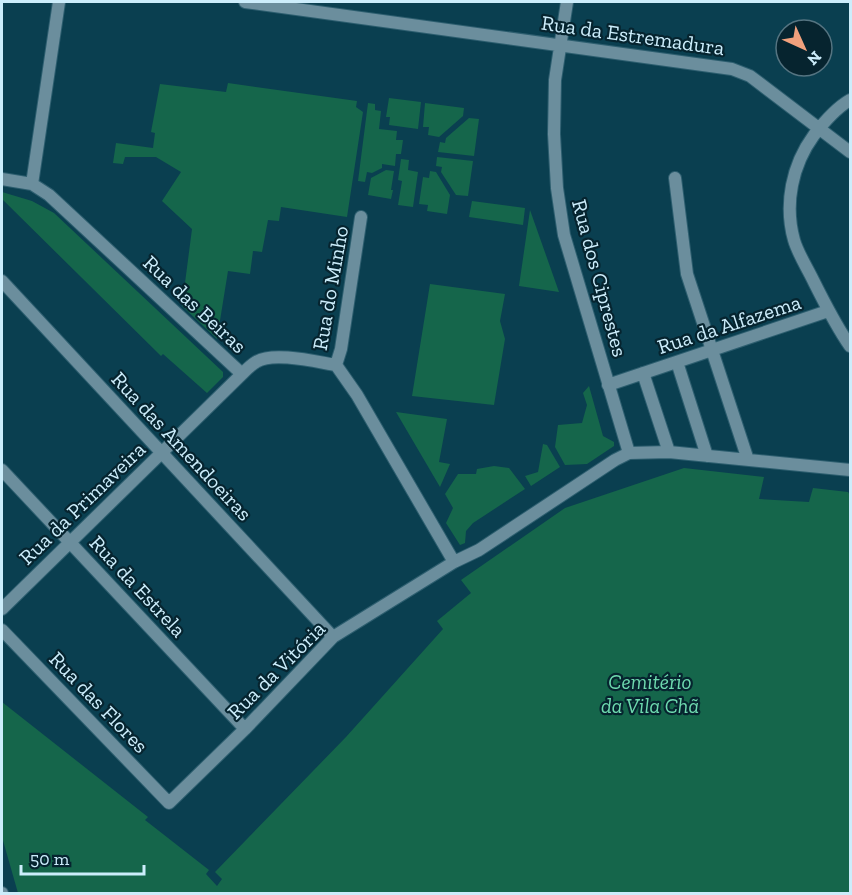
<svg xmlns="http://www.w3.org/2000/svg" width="852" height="895" font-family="'Zilla Slab',serif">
	<rect width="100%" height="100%" fill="#0a3f50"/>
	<path fill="#15664b" d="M228,83L357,101L356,107L363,112L347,217L281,207L279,221L268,220L262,252L253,251L250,274L228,271L217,339L182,306L192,229L162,201L181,172L156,157H125L123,164L113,163L116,143L153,148L155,133L151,132L160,84L226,92Z
		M389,98L421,102L418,129L389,125L390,117H386Z
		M368,103L375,104V110L381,111L379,129L397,131L396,140H403L401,154H396L395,166L382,164V168L372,173L367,172L365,182L358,181Z
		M425,103L464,108L463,116L439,137L428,135L429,127H423Z
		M469,118L479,119L474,156L438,152L440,142L445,143L446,138Z
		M437,157L473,161L468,196L456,195L441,172L442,167L436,166Z
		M401,159L409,160L408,170L418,172L413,207L398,205L402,181L398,180Z
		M386,170L394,171L391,190H393L391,199L368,195L371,178Z
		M430,171L436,172L450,195L447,214L427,211L428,205L419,204L423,177L429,178Z
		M2,192L32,201L54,213L223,372V377L207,393L163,354L161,356L2,199Z
		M472,201L525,208L523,225L469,217Z
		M530,210L559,292L519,286Z
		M430,284L505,294L500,321L505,339L494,405L412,396Z
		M589,386L603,436L614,442V446L587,464L565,465L555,447L558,425L582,423L587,405L583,393Z
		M396,412L447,419L439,462L450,464L440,487Z
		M543,444L547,445L560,467L531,486L525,476L538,472Z
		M494,466L509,468L525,489L473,523L466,531L465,543L460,545L446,523L453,508L445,494L458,474H476L477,469Z
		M684,468L764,477L759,499L809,502L813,488L848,492L850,495V893H18L2,837V702L148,817L145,820L209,870L206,874L217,886L222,879L215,872L346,737L443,629L437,621L471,593L461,580L565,508Z"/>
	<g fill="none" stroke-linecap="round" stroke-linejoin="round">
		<g stroke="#2d5e6f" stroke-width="14">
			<path id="street" d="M245,2L732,69L750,76L850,152
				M567,2L555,80L554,134L557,188L564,235L629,453
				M850,100C836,108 824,122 814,135C792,165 784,204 794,240C798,254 808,269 814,282C825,304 836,326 850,346
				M675,178L687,274L748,460
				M2,179L32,184L49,195L242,374C246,370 251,365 256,362C273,351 317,362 336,365L357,395L454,562
				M32,184L59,2
				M2,281L333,637
				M677,362L707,456
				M336,365L341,349L361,217
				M643,373L669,452
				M608,385L828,311
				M2,470L245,729
				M2,609L242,374
				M2,630L169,803L245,729L333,637L454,562L479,550L615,460L629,453L669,452L850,470
				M2,893V894"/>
		</g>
		<use href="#street" stroke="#6b8e9d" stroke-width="12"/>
	</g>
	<g text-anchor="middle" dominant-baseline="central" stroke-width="4.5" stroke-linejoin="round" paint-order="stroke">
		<g font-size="21" fill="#ccedfb" stroke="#06242f">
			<text transform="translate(633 35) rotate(8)">Rua da Estremadura</text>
			<text transform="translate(600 278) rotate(75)">Rua dos Ciprestes</text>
			<text transform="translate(330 288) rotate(-80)">Rua do Minho</text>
			<text transform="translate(195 304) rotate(43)">Rua das Beiras</text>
			<text transform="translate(729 324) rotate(-18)">Rua da Alfazema</text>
			<text transform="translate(182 446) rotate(47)">Rua das Amendoeiras</text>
			<text transform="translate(82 503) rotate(-44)">Rua da Primaveira</text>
			<text transform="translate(138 586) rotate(47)">Rua da Estrela</text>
			<text transform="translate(276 670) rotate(-45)">Rua da Vitória</text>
			<text transform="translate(99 702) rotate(46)">Rua das Flores</text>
		</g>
		<g font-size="21" font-style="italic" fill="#6edaaf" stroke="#06242f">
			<text x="650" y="681">Cemitério<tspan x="650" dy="24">da Vila Chã</tspan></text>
		</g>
	</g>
	<rect width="852" height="895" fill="none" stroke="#ccedfb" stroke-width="6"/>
	<g transform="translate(804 48) rotate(135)"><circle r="28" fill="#06242f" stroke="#557481" stroke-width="1.5"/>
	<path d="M0-4.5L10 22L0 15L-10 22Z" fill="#f1a17d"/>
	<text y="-9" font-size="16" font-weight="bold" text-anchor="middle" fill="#ccedfb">N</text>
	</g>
	<path d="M21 865v9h123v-9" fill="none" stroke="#ccedfb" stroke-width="3"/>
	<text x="30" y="865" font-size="18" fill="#ccedfb" stroke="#06242f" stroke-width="4.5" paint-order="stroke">50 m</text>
</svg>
